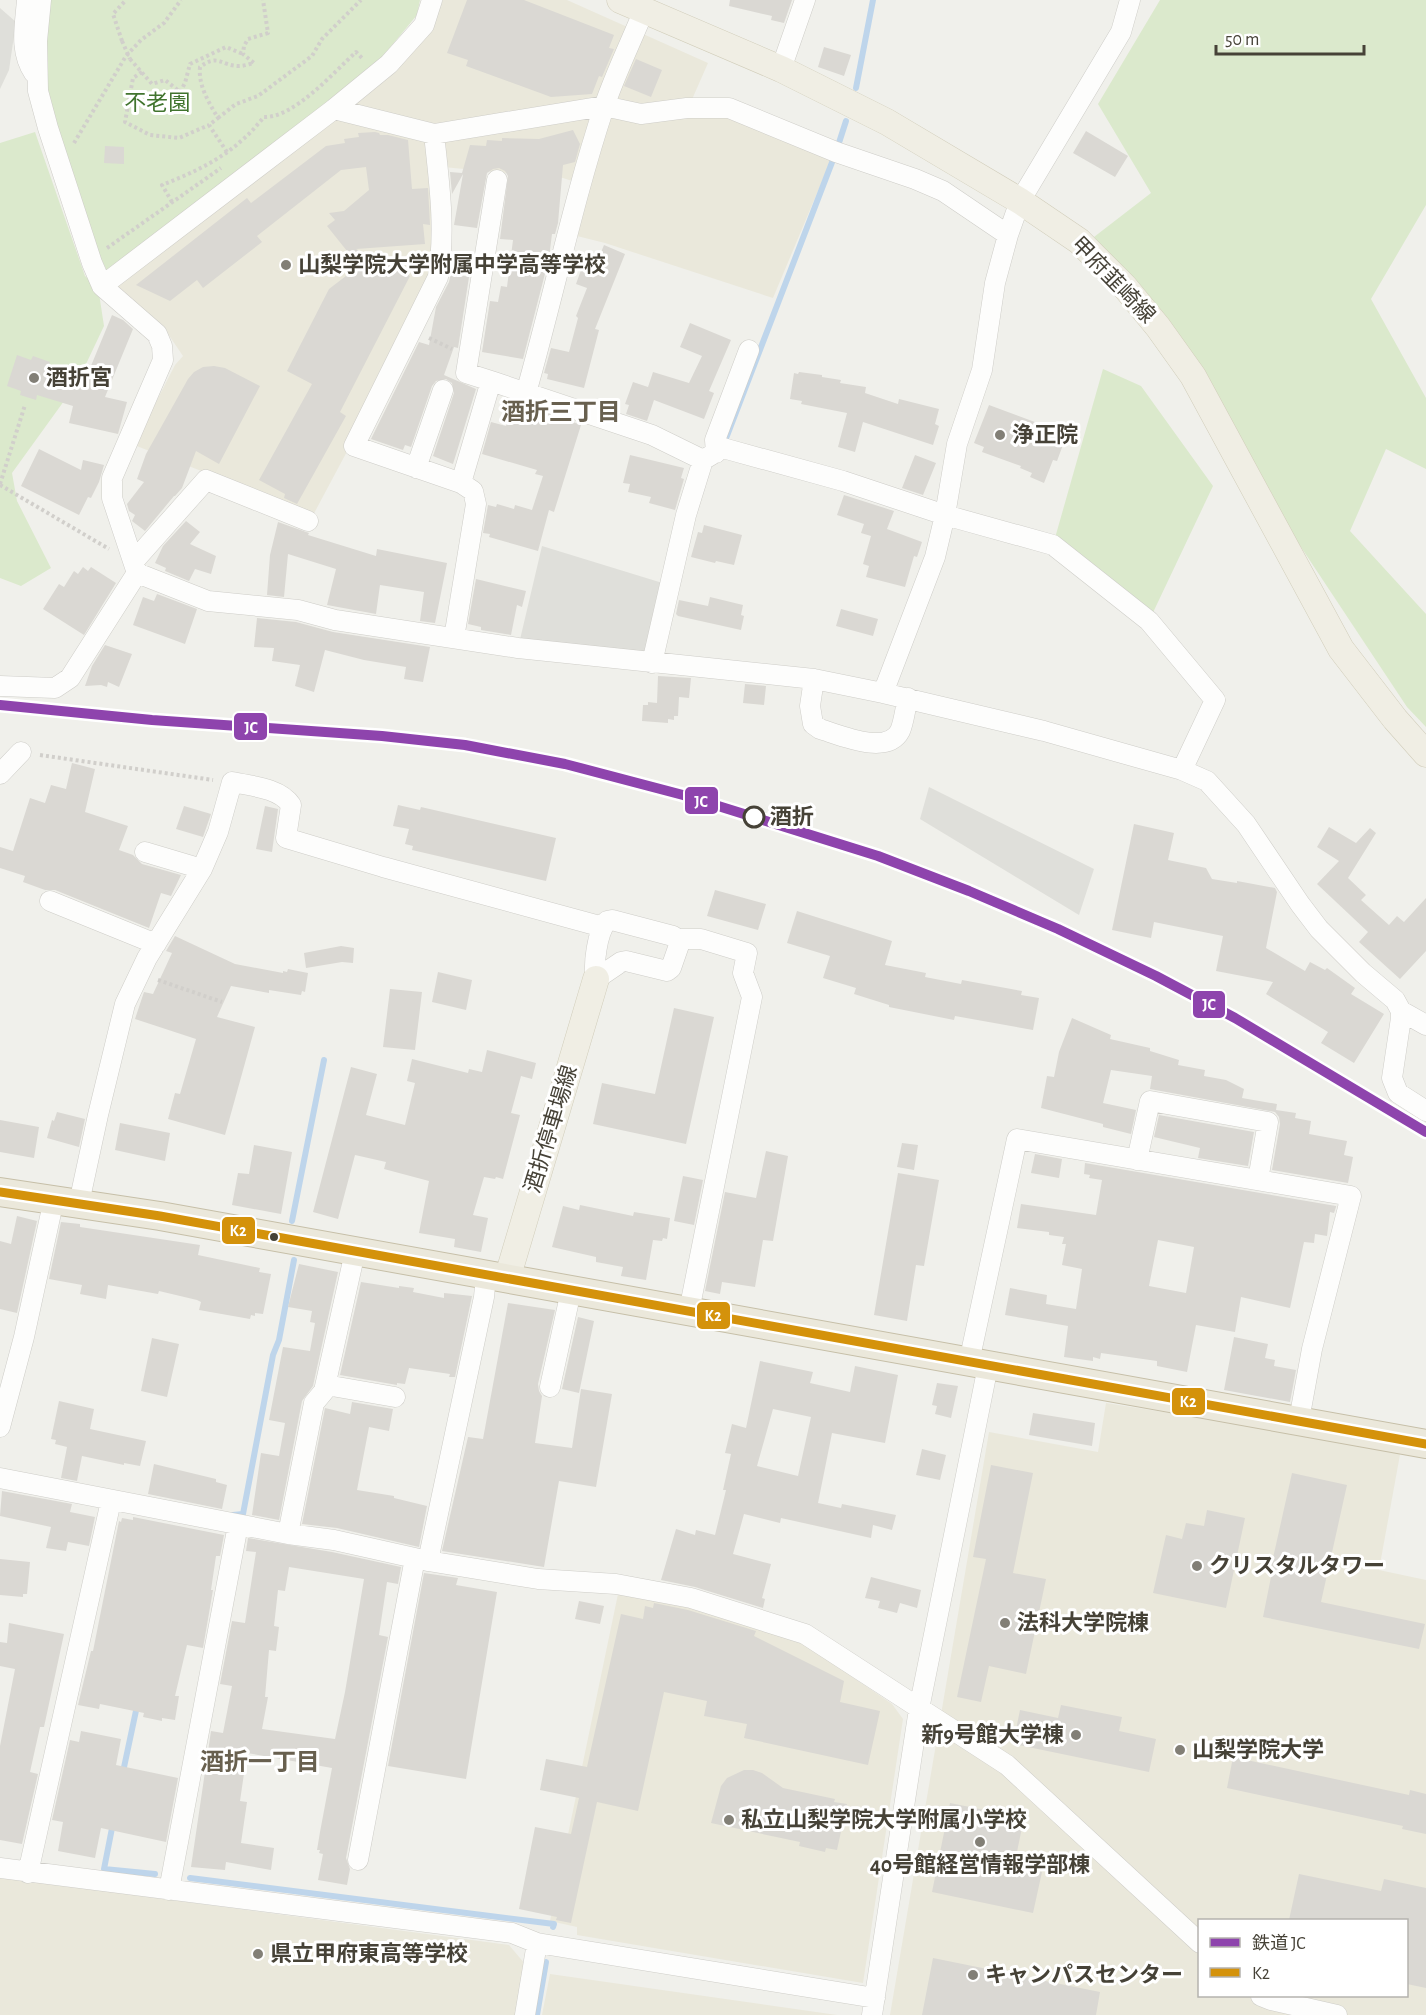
<svg xmlns="http://www.w3.org/2000/svg" width="1426" height="2015" font-family="'Alegreya Sans','Noto Sans JP',sans-serif">
	<rect width="100%" height="100%" fill="#f0f0eb"/>
	<path fill="#eae8db" fill-rule="evenodd" d="M443,0H567L708,63L690,104L722,110L833,155L773,298L605,243L573,235L587,186L563,178L432,166L434,273L351,444L311,519L204,472L134,445L175,365L183,356L164,328L118,288L124,274L336,120L420,44Z
		M1106,1403L1401,1449L1379,1570L1426,1580V2015H890L989,1432L1098,1452ZM1200,1920H1406V1996H1200Z
		M618,1594L693,1608L806,1645L892,1704L903,1719L863,1983L577,1935V1927L550,1921Z
		M0,1877L509,1945L525,1964L515,2015H0Z
		M550,1974L837,2015H542Z"/>
	<path fill="#dbe9cc" d="M48,0H420L417,15L373,68L107,271L99,254L45,87Z
		M1160,0H1426V205L1371,299L1426,398V469L1386,449L1350,531L1426,614V727L1407,707L1116,268L1094,237L1151,193L1098,104Z
		M35,132L85,276L98,287L104,326L77,383L12,473L17,501L51,568L21,586L0,578V143Z
		M1103,369L1141,386L1213,486L1149,621L1053,545Z"/>
	<path fill="#dfdfda" d="M0,8L16,22L9,70L0,89Z
		M542,546L669,585L652,663L518,648Z
		M929,787L1094,869L1079,915L920,819Z"/>
	<g fill="none" stroke-linecap="round" stroke-linejoin="round">
		<path stroke="#bed5eb" stroke-width="6" d="M856,88L873,0
			M725,441L836,152L846,121
			M292,1221L324,1060
			M233,1515L243,1514L273,1355L279,1340L294,1260
			M123,1772L137,1706
			M113,1823L104,1869L155,1874
			M190,1878L554,1924L553,1927
			M537,2015L546,1962"/>
	</g>
	<path fill="#dad8d3" fill-rule="evenodd" d="M467,0H524L614,35L609,48L614,49L602,77L599,76L592,94L551,97L466,66L468,60L447,53Z
		M730,0H792L784,23L771,20L772,16L729,6Z
		M824,47L851,55L844,76L818,67Z
		M636,59L662,70L651,97L624,86Z
		M573,130L580,144L575,162L563,165L558,223L555,234H552L549,258L523,359L482,352L490,301L498,302L501,286L507,287L513,240L500,239L508,176L505,171L499,168L493,169L487,173L477,228L454,225L463,174L452,194L450,172L462,173L470,145L486,146L487,140L502,141V138L539,139Z
		M1086,131L1128,156L1115,177L1073,153Z
		M375,132L379,133L380,135H388L408,140L412,189L428,188L430,225L423,224L425,244L356,249L410,276L340,412L346,416L297,504L284,498L285,494L259,480L312,384L287,371L329,289L359,266L327,226L335,220L329,213L344,211L369,190L366,167L341,170L257,236L262,242L203,288L197,280L170,301L136,285L247,198L251,203L326,146L345,143L344,139L359,137L358,133Z
		M105,146L124,147V164L104,163Z
		M604,245L625,254L595,329L599,330L584,388L547,379L548,374L544,373L551,348L569,352L578,318L576,316L587,288L576,284L581,270L592,274Z
		M451,273L469,277L458,348L454,347L444,375L476,389L453,464L433,456L454,393L452,383L446,379L436,381L432,386L411,447L405,445L403,450L371,439L419,342L429,345L436,307L449,282Z
		M112,315L123,320L133,329L105,397L127,402L118,434L69,423L73,406L37,395L36,400L20,395L21,391L7,386L17,355L31,360L33,356L50,362L49,365L86,378Z
		M690,323L731,340L709,391L714,393L704,419L654,400L647,421L626,414L629,405L625,404L633,382L648,387L653,372L689,383L702,356L680,347Z
		M214,366L225,368L260,386L219,464L196,451L182,488L175,496H174L145,531L132,521L135,515L129,511L127,504L144,482L137,479L146,454L188,379L194,372L203,367Z
		M799,372L822,375V377L841,380L840,383L866,387L865,393L898,404L899,399L939,409L935,424L939,426L933,445L863,422L855,452L838,447L847,413L801,404L802,401L790,399L794,373L798,374Z
		M514,401L581,425L554,512L549,510L538,551L489,537L490,534L483,533L488,505L496,507L497,504L514,509L515,505L532,510L543,476L535,474L537,470L482,454L491,422L506,426Z
		M989,405L1067,434L1057,461L1053,460L1044,483L1030,477L1032,473L1020,468L1021,466L982,452L984,447L974,443Z
		M39,449L81,470L83,460L104,465L99,482L91,498L88,497L79,515L21,486Z
		M630,455L684,468L681,478L684,479L675,510L649,503L651,497L628,492L630,484L623,483Z
		M915,455L936,463L923,495L902,488Z
		M844,495L894,511L887,529L922,542L917,557L914,556L905,587L866,577L869,566L863,564L871,536L861,533L864,524L837,515Z
		M186,521L200,532L190,544L216,556L211,574L195,569L189,581L165,571L166,568L155,563L163,546Z
		M278,522L309,533L308,535L376,556L377,549L447,563L435,623L420,621L424,592L380,585L376,614L327,605L336,569L288,554L284,597L267,595L270,555Z
		M704,525L742,535L734,565L716,561L715,563L691,557L698,532L702,533Z
		M83,567L88,571L91,567L116,583L84,635L43,609L59,584L64,587L74,571L78,574Z
		M476,579L526,591L522,607L517,605L511,635L481,630V627L468,624Z
		M157,594L197,609L185,644L133,625L143,597L154,601Z
		M710,597L743,605L741,615L744,616L741,630L678,616L676,614L679,600L708,606Z
		M841,609L878,619L873,636L836,626Z
		M257,618L296,622L333,632L430,647L423,682L404,679L406,667L364,660L325,650L314,692L295,686L300,665L272,661L274,648L254,647Z
		M105,645L132,654L119,687L108,682L107,687L101,685L85,686L92,666Z
		M658,676L691,678L689,698L679,697L678,716H674V720L668,719V723L642,721L643,705H648V702L657,703Z
		M745,684L766,686L764,705L743,703Z
		M72,763L95,769L85,812L128,826L119,850L133,855L142,864L181,875L171,896L161,893L149,928L55,890H45L23,882L25,876L0,868V847L13,851L30,798L45,803L51,785L66,789Z
		M398,805L420,810L421,807L556,838L546,881L412,850L413,846L405,844L409,829L393,826Z
		M184,806L211,814L203,837L176,829Z
		M265,806L278,809L272,852L256,849Z
		M1134,824L1174,833L1168,860L1206,868L1212,879L1237,883V881L1275,888L1277,892L1266,948L1305,971L1310,962L1325,970L1327,968L1355,988L1351,994L1384,1014L1354,1063L1321,1043L1328,1032L1266,994L1273,982L1216,971L1223,936L1154,922L1151,938L1112,930Z
		M1329,827L1356,843L1370,828L1376,833L1348,878L1366,895L1361,900L1389,925L1397,916L1404,922L1426,898V951L1400,979L1359,942L1368,932L1317,884L1339,861L1317,847Z
		M715,890L766,904L758,930L707,916Z
		M797,911L892,941L885,965L926,973L925,977L961,984L962,980L1022,991L1021,995L1039,998L1033,1030L955,1016L954,1020L889,1007V1005L854,994L856,988L823,978L830,956L787,943Z
		M175,936L235,964L283,973V971L287,972L288,969L308,973L305,992L302,991L301,995L269,990V993L231,986L217,1017L255,1027L225,1135L168,1119L175,1093L180,1094L196,1039L135,1019L144,992L153,994L172,953L166,951Z
		M341,946L354,948L353,963L342,962L306,968L304,953Z
		M438,972L472,980L466,1010L432,1002Z
		M390,989L422,992L415,1050L383,1047Z
		M674,1008L714,1017L686,1144L593,1124L602,1083L655,1094Z
		M1072,1018L1111,1035L1110,1039L1150,1048V1051L1179,1060L1178,1065L1205,1070L1204,1076L1226,1080L1244,1089L1242,1098L1277,1104L1276,1110L1296,1113L1295,1118L1311,1121L1309,1134L1347,1141L1344,1155L1353,1157L1348,1183L1272,1170L1280,1124L1279,1117L1275,1112L1150,1089L1152,1076L1111,1070L1103,1103L1136,1110L1131,1134L1103,1127V1124L1041,1108L1047,1076L1054,1077L1059,1052Z
		M487,1050L536,1063L532,1079L521,1076L511,1113L520,1115L503,1179L496,1177L495,1179L484,1177L473,1215L488,1218L481,1252L454,1247L455,1239L419,1233L429,1181L384,1169L386,1162L355,1155L338,1219L313,1212L351,1067L377,1074L366,1115L405,1125L415,1083L407,1081L412,1059L468,1073L469,1069L482,1072Z
		M57,1112L85,1119L79,1147L47,1138L52,1120L54,1121Z
		M1159,1115L1254,1132L1248,1166L1198,1158L1200,1148L1154,1137Z
		M0,1120L39,1127L34,1158L0,1152Z
		M120,1123L170,1133L165,1161L115,1150Z
		M902,1143L918,1145L914,1170L897,1167Z
		M254,1145L292,1152L281,1214L232,1205L238,1173L249,1174Z
		M766,1151L788,1156L773,1241L763,1240L755,1287L722,1282L720,1294L705,1291L725,1192L756,1198Z
		M1035,1154L1062,1159L1059,1178L1031,1173Z
		M1085,1163L1336,1206V1207L1334,1213L1330,1212L1327,1236L1315,1234L1314,1243L1304,1242L1290,1308L1241,1297L1235,1332L1196,1325L1187,1372L1157,1366V1361L1101,1353L1100,1359L1093,1357V1361L1064,1357L1068,1326L1005,1315L1010,1288L1047,1295L1046,1304L1076,1309L1082,1269L1062,1265L1066,1244H1062L1064,1237L1049,1235V1232L1017,1228L1021,1204L1096,1215L1102,1180L1089,1178L1090,1175L1084,1174ZM1158,1240L1194,1247L1186,1293L1149,1286Z
		M898,1173L939,1180L924,1266L916,1265L907,1321L874,1315Z
		M683,1176L703,1180L694,1225L674,1221Z
		M580,1205L633,1216L634,1212L670,1218L667,1239L663,1238L662,1241L653,1240L646,1280L621,1276L623,1267L596,1262V1257L552,1247L563,1206L579,1210Z
		M17,1216L37,1221L17,1313L0,1309V1241L11,1244Z
		M61,1222L80,1224V1227L200,1245L198,1255L260,1268L259,1272L271,1274L263,1314L255,1313V1316L251,1315L250,1319L199,1310L201,1302L197,1300L159,1291L158,1294L108,1285L106,1299L80,1294L82,1285L49,1279Z
		M299,1264L338,1272L313,1386L302,1401L279,1520L252,1515L261,1453L279,1456L285,1423L269,1420L283,1347L310,1351L315,1323L310,1322L312,1311L288,1307Z
		M361,1282L399,1288V1286L414,1288L413,1292L444,1298V1293L472,1296L455,1377H449L450,1374L409,1368L405,1384L397,1383V1385L340,1375Z
		M508,1303L555,1310L538,1384L539,1391L542,1396L535,1443L572,1448L581,1389L612,1394L596,1487L559,1481L544,1567L442,1551L468,1437L483,1439Z
		M578,1317L594,1321L579,1393L562,1389Z
		M1234,1337L1268,1344L1265,1358L1275,1360L1274,1366L1296,1370L1290,1402L1224,1390Z
		M152,1338L179,1344L167,1397L141,1391Z
		M760,1361L813,1372L810,1383L850,1392L855,1366L898,1375L885,1443L832,1433L818,1503L841,1508L842,1504L896,1515L892,1530L873,1525L871,1538L781,1518L780,1523L744,1514L733,1554L771,1564L762,1598L765,1599L763,1608L695,1587L661,1580L676,1529L695,1535L696,1530L715,1535L726,1490H723L731,1454L725,1453L732,1424L746,1428ZM773,1409L811,1417L798,1476L757,1466Z
		M937,1383L958,1386L951,1418L935,1414L937,1406L932,1405Z
		M59,1401L94,1409L90,1429L146,1441L140,1466L124,1463V1465L82,1456L77,1481L61,1478L67,1447L55,1444L56,1440L51,1439Z
		M352,1402L393,1409L389,1431L369,1427L357,1490L394,1496V1498L427,1506L419,1547L337,1528L302,1524L325,1408L350,1414Z
		M1033,1413L1095,1423L1092,1446L1029,1435Z
		M922,1449L946,1455L940,1480L916,1475Z
		M154,1464L216,1479V1482L227,1485L222,1509L148,1494Z
		M991,1465L1033,1473L1013,1573L1046,1579L1026,1674L989,1666L981,1702L957,1697L986,1559L973,1557Z
		M1292,1473L1347,1485L1321,1602L1425,1624L1419,1649L1263,1617L1273,1567H1271Z
		M2,1491L72,1504L70,1512L95,1517L89,1546L68,1542L66,1551L46,1548L51,1527L0,1516Z
		M1207,1510L1245,1518L1226,1608L1153,1593L1166,1535L1182,1539L1186,1523L1204,1526Z
		M133,1517L224,1535L220,1556H216L211,1590H213L203,1648L187,1645L175,1696H179L175,1720L162,1718V1721L143,1717L144,1713L100,1704L99,1709L78,1705L91,1651H93L119,1521L121,1522L122,1518L133,1520Z
		M248,1538L332,1552L401,1567L398,1584L387,1582L379,1635L388,1637L346,1858L350,1869L347,1885L318,1880L323,1854L319,1853L320,1850H317L320,1832L332,1768L247,1753L240,1801L247,1802L241,1843L274,1848L271,1870L226,1862L225,1870L191,1867L211,1731L223,1733L232,1686L220,1684L232,1621L245,1623L256,1552L246,1551ZM289,1567L364,1579L345,1692L335,1739L262,1729L268,1697H265L269,1650L276,1651L279,1627L274,1626L278,1590L285,1591Z
		M0,1559L30,1562L27,1594H23V1597L0,1595Z
		M424,1573L458,1578L456,1585L497,1592L466,1779L388,1766Z
		M871,1577L921,1590L917,1608L900,1603L897,1613L878,1608L880,1601L865,1598Z
		M579,1601L604,1606L600,1624L575,1619Z
		M654,1603L688,1610L756,1631L754,1636L844,1681L840,1702L880,1711L868,1765L744,1738L747,1724L704,1716L707,1701L664,1692L638,1811L597,1802L571,1923L556,1920L557,1917L519,1909L535,1827L571,1834L579,1798L540,1790L546,1759L587,1767L621,1614L643,1619L645,1606L653,1608Z
		M9,1623L64,1634L44,1727H40L30,1772L38,1774L22,1844L0,1840V1746L15,1669L0,1666V1642L7,1643Z
		M1061,1705L1122,1717L1119,1731L1156,1739L1149,1772L1013,1744L1020,1710L1058,1718Z
		M81,1731L121,1739L116,1765L178,1778L166,1842L101,1828L95,1858L58,1851L63,1822L52,1820L70,1740L79,1742Z
		M1233,1757L1409,1795L1410,1790L1426,1794V1834L1402,1829L1403,1826L1227,1788Z
		M744,1770H753L762,1773L783,1788L835,1799L834,1802L847,1804L837,1850L826,1848L825,1852L799,1846L800,1842L711,1823L721,1786L727,1778Z
		M950,1803L1024,1818L1014,1866L1042,1872L1033,1913L932,1892Z
		M1299,1874L1381,1891L1384,1879L1426,1888V1988L1407,1984V1920H1289Z
		M933,1958L1100,1992L1096,2015H922Z"/>
	<g fill="none" stroke-linecap="round" stroke-linejoin="round">
		<g stroke="#cecdc8" stroke-width="21">
			<path id="minor" d="M27,0C25,26 19,51 34,73
				M41,0L37,41L38,91L48,128L92,263L102,286L334,109L389,64L424,25L432,0
				M781,69L805,0
				M334,109L434,134L604,106L641,114L687,108H729L836,152L915,179L943,191L1008,235
				M434,134C439,181 446,230 438,277L354,446L461,483
				M491,381L466,373L497,180
				M526,393C553,298 573,201 604,107C615,74 631,42 644,10
				M716,453L715,440L749,350
				M416,468L443,390
				M134,561L206,480L308,521
				M137,573L208,601L298,610L335,620L518,648L814,679L883,693L1044,731L1182,770L1207,781L1246,824L1300,904L1319,929L1363,973L1395,1000L1401,1011V1018L1392,1078L1398,1093L1426,1111
				M454,638L476,504L473,491L461,483L491,381L652,435L703,460L723,448L843,481L945,515L1053,545L1149,621L1215,700L1182,770
				M652,663L686,515L703,460
				M814,679L810,706L813,724L820,729C840,735 887,756 900,731C904,722 905,709 908,698
				M0,686L55,688L70,678L137,573L112,498V478L163,360L162,346L157,334L102,286
				M883,693L935,557L945,515L957,444L982,370L995,283L1008,235L1020,201L1121,32L1130,0
				M0,774L21,752
				M145,852L202,869
				M50,901L156,944
				M612,920L673,936L678,939L679,945L671,968L667,971L626,961L621,962L596,979C593,965 597,932 607,921Z
				M678,939H701L747,953L743,973L752,997L689,1311
				M1401,1011L1426,1025
				M1137,1160L1150,1101L1268,1122L1258,1180
				M79,1203L98,1115L125,1004L147,958L202,869L218,832L232,782C251,786 280,788 291,805L286,838L383,867L603,927
				M969,1362L1017,1139L1351,1196L1312,1349L1299,1420
				M326,1385L395,1397
				M550,1387L571,1291
				M0,1427L24,1337L54,1199
				M0,1478L288,1534L334,1540L428,1561L538,1579L616,1584L691,1598L805,1634L1007,1765L1200,1943
				M288,1534L314,1403L324,1391L355,1252
				M428,1561L484,1297L486,1276
				M358,1860L415,1558
				M0,1868L512,1933L537,1943L875,1998
				M28,1873L111,1501
				M169,1890L238,1525
				M1261,1996L1271,2000L1337,2015
				M525,2015L537,1943
				M872,2015L919,1709L988,1366"/>
		</g>
		<g stroke="#d1cdba" stroke-width="27">
			<path id="major" d="M620,0L781,69L887,122L1020,201L1079,241L1125,287L1158,327L1193,376L1341,649L1395,719L1426,754
				M507,1279L596,979"/>
		</g>
		<g stroke="#c6bfa8" stroke-width="30">
			<path id="highway" d="M0,1192L160,1216L1426,1444"/>
		</g>
		<path stroke="#d1cfcb" stroke-width="4" stroke-dasharray="3 3" stroke-linecap="butt" d="M122,41L113,14L126,0
			M130,59L152,84L165,80L180,92L185,83L190,64L226,47L243,54
			M142,72L133,78L125,122L150,135L179,138L209,125
			M218,118L236,104L258,96L312,56L322,39L361,0
			M74,143L126,56L141,40L164,23L181,0
			M227,152L209,125L218,118C209,103 198,85 200,67C218,53 221,66 239,66C244,66 249,64 254,63L243,54L244,46L248,39L268,33L263,0
			M172,202L162,185C190,174 219,161 241,141C250,134 257,125 264,117C294,118 334,72 356,52L363,59
			M107,248L221,168
			M429,338L452,349
			M0,484L25,405
			M0,485L109,549
			M40,755L213,780
			M158,980L222,1002"/>
		<use href="#minor" stroke="#fdfdfc" stroke-width="20"/>
		<use href="#major" stroke="#f0eee4" stroke-width="26"/>
		<use href="#highway" stroke="#ebe8db" stroke-width="28"/>
		<path stroke="#d1cfcb" stroke-width="4" stroke-dasharray="3 3" stroke-linecap="butt" d="M122,41L130,59"/>
		<g stroke="#fff" stroke-width="14">
			<path id="bus-1" d="M0,1192L160,1216L1426,1444"/>
		</g>
		<use href="#bus-1" stroke="#d4920b" stroke-width="9"/>
		<g stroke="#fff" stroke-width="15">
			<path id="rail-1" d="M0,705L152,720L382,736L465,745L565,764L683,795L878,856L969,891L1058,929L1156,976L1235,1018L1426,1132"/>
		</g>
		<use href="#rail-1" stroke="#8e44ad" stroke-width="10"/>
	</g>
	<g fill="#827f76" stroke="#fff" stroke-width="2">
		<circle cx="286" cy="265" r="6"/>
		<circle cx="34" cy="378" r="6"/>
		<circle cx="1000" cy="435" r="6"/>
		<circle cx="1197" cy="1566" r="6"/>
		<circle cx="1005" cy="1623" r="6"/>
		<circle cx="1076" cy="1735" r="6"/>
		<circle cx="1180" cy="1750" r="6"/>
		<circle cx="729" cy="1820" r="6"/>
		<circle cx="980" cy="1842" r="6"/>
		<circle cx="258" cy="1954" r="6"/>
		<circle cx="973" cy="1975" r="6"/>
	</g>
	<circle fill="#fff" stroke="#464237" stroke-width="3" cx="754" cy="817" r="10"/>
	<circle fill="#464237" stroke="#fff" stroke-width="2" cx="274" cy="1237" r="5"/>
	<g text-anchor="middle" dominant-baseline="central" stroke-width="6" stroke-linejoin="round" paint-order="stroke">
		<g font-size="22" fill="#41742e" stroke="#fff">
			<text x="157" y="103">不老園</text>
		</g>
		<g font-size="22" font-weight="bold" fill="#464237" stroke="#fff" text-anchor="start">
			<text x="298" y="265">山梨学院大学附属中学高等学校</text>
			<text x="46" y="378">酒折宮</text>
			<text x="1012" y="435">浄正院</text>
			<text x="1209" y="1566">クリスタルタワー</text>
			<text x="1017" y="1623">法科大学院棟</text>
			<text x="1064" y="1735" text-anchor="end">新9号館大学棟</text>
			<text x="1192" y="1750">山梨学院大学</text>
			<text x="741" y="1820">私立山梨学院大学附属小学校</text>
			<text x="980" y="1865" text-anchor="middle">40号館経営情報学部棟</text>
			<text x="270" y="1954">県立甲府東高等学校</text>
			<text x="985" y="1975">キャンパスセンター</text>
		</g>
		<g font-size="22" fill="#464237" stroke="#fff">
			<text transform="translate(1113 280) rotate(46)">甲府韮崎線</text>
			<text transform="translate(551 1129) rotate(-73)">酒折停車場線</text>
		</g>
		<g font-size="22" font-weight="bold" fill="#464237" stroke="#fff" text-anchor="start">
			<text x="770" y="817">酒折</text>
		</g>
		<g font-size="24" font-weight="bold" fill="#68604f" stroke="#fff">
			<text x="561" y="413">酒折三丁目</text>
			<text x="260" y="1763">酒折一丁目</text>
		</g>
	</g>
	<g stroke="#fff" stroke-width="2">
		<rect x="233" y="712" width="35" height="29" rx="6" fill="#8e44ad"/>
		<rect x="684" y="786" width="35" height="29" rx="6" fill="#8e44ad"/>
		<rect x="1192" y="990" width="34" height="29" rx="6" fill="#8e44ad"/>
		<rect x="221" y="1216" width="35" height="29" rx="6" fill="#d4920b"/>
		<rect x="696" y="1301" width="35" height="29" rx="6" fill="#d4920b"/>
		<rect x="1171" y="1387" width="35" height="29" rx="6" fill="#d4920b"/>
	</g>
	<g font-size="16" text-anchor="middle" font-weight="bold" fill="#fff">
		<text x="251" y="733">JC</text>
		<text x="701" y="807">JC</text>
		<text x="1209" y="1010">JC</text>
		<text x="238" y="1236">K2</text>
		<text x="713" y="1321">K2</text>
		<text x="1188" y="1407">K2</text>
	</g>
	<rect x="1198" y="1919" width="210" height="78" fill="#ffffff" stroke="#b5b3af" stroke-width="1.5"/>
	<rect x="1210" y="1938" width="30" height="9" fill="#8e44ad" stroke="#b5b3af" stroke-width="1.5"/>
	<text x="1252" y="1949" font-size="18" fill="#464237">鉄道 JC</text>
	<rect x="1210" y="1968" width="30" height="9" fill="#d4920b" stroke="#b5b3af" stroke-width="1.5"/>
	<text x="1252" y="1979" font-size="18" fill="#464237">K2</text>
	<path d="M1216 45v9h148v-9" fill="none" stroke="#464237" stroke-width="3"/>
	<text x="1225" y="45" font-size="18" fill="#464237" stroke="#ffffff" stroke-width="4.5" paint-order="stroke">50 m</text>
</svg>
